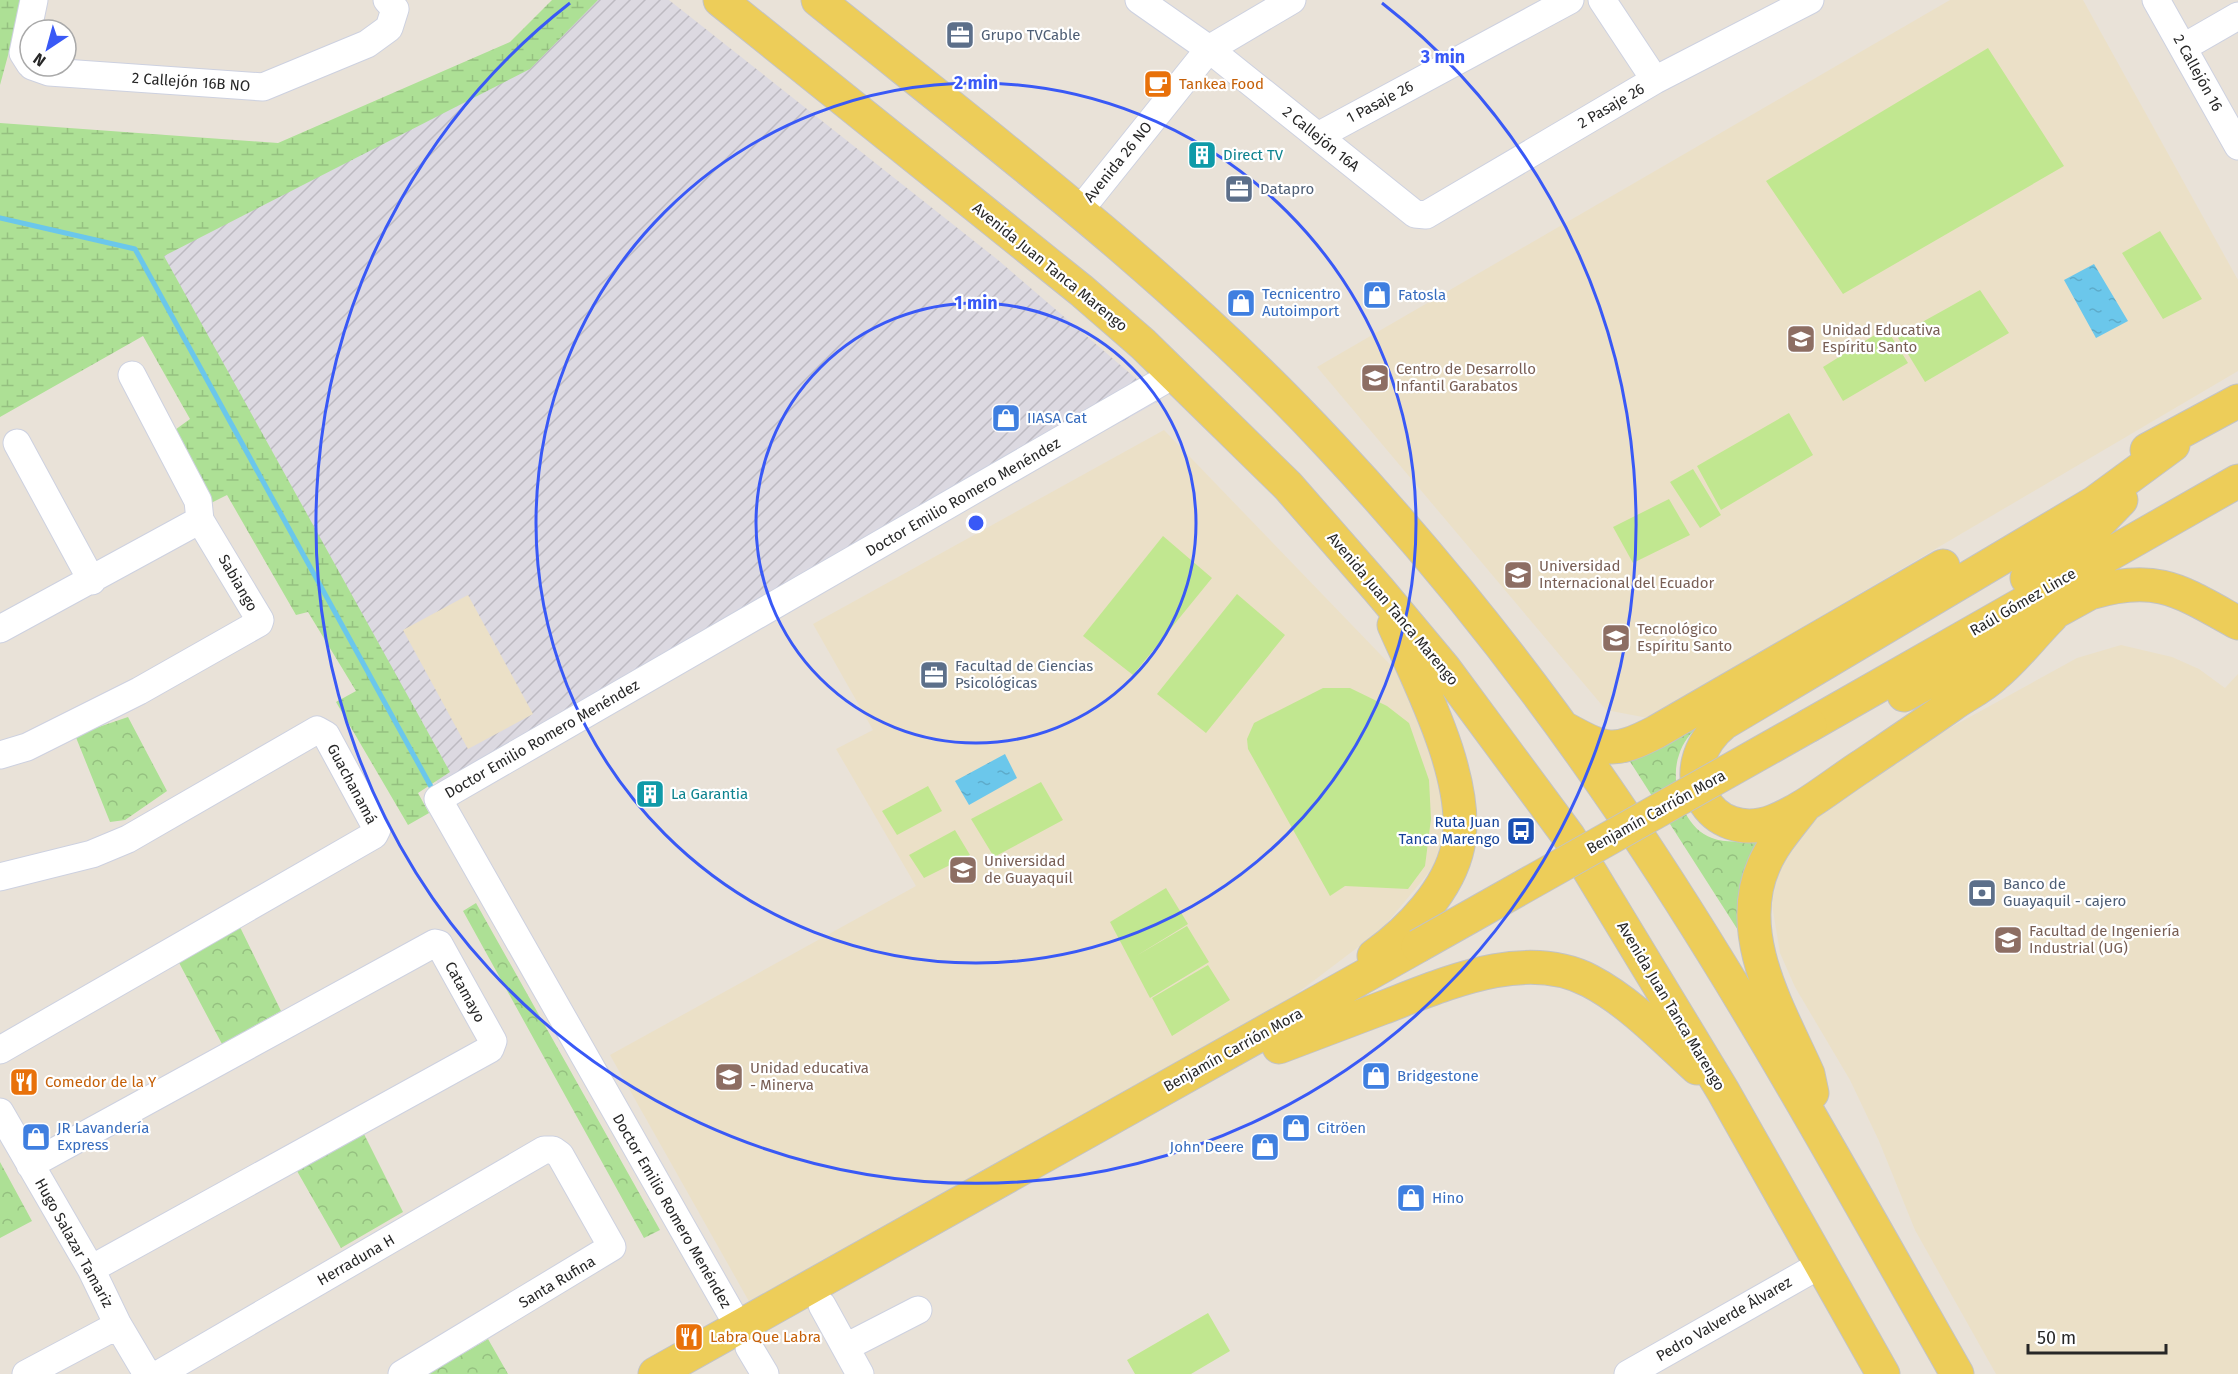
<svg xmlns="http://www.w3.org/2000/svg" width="2238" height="1374" font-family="'Fira Sans',sans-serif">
	<defs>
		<pattern id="industrial-furrows" width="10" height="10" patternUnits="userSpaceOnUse" patternTransform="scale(1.5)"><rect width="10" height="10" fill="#dcd9e1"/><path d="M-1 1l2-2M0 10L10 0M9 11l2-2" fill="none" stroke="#bdbac1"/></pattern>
		<pattern id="wetland-marsh" width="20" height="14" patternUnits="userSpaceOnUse" patternTransform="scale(1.5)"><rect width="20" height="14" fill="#ade095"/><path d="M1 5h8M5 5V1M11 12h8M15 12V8" fill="none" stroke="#95c080"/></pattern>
		<pattern id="park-crowns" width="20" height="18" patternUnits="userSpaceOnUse" patternTransform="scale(1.5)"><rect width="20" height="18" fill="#ade095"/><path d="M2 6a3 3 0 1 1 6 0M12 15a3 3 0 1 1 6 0" fill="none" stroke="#95c080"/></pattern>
		<pattern id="water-ripples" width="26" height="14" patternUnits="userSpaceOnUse" patternTransform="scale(1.5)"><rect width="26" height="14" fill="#6bc7eb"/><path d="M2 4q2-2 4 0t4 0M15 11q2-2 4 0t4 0" fill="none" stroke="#5dabca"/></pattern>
	</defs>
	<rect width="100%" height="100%" fill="#e9e2d8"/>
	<path fill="url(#industrial-furrows)" d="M557,0H669L998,260L1161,400L444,795L155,259L470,84Z"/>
	<path fill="#ebe0c7" d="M1950,0H2083L2238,280V371L1648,718L1606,710L1317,367Z
		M1164,430L1405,680L1444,778L1446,826L1435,865L1382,929L1267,1016L755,1312L610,1055L916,886L836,749L873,730L813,624Z
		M468,595L533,714L468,749L403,630Z
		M2121,645L2172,657L2199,669L2225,688L2238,674V1374H1996L1915,1230L1879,1141L1850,1080L1795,987L1780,953L1772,905L1779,863L1797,831L1906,752L2077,658Z"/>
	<path fill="url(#wetland-marsh)" d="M0,0H23L0,85Z
		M552,0H598L530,69L164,256L450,772L418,793L429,813L408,825L336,702L356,691L308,612L296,615L227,495L207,505L168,435L190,419L143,336L0,417V123L278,143L510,42Z"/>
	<path fill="url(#park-crowns)" d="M128,717L167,791L125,820L110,822L75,735Z
		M1699,725C1690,734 1683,742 1679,755C1669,782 1683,828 1712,838C1727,844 1746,841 1762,839L1743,938L1629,760Z
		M476,903L660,1230L644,1238L463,911Z
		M239,925L281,1011L222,1044L176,957Z
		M363,1132L403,1212L341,1248L297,1171Z
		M0,1162L32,1221L0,1238Z
		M488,1339L508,1374H428Z"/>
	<path fill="#c1e790" d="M1988,48L2064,166L1843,294L1766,181Z
		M2160,231L2202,299L2163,319L2122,253Z
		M1980,290L2009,333L1925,382L1897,336Z
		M1886,328L1908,363L1843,401L1823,367Z
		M1789,413L1813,455L1721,510L1697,466Z
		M1693,469L1721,515L1700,528L1670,482Z
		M1669,499L1690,535L1633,563L1613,527Z
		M1163,536L1212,578L1133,675L1083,636Z
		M1237,594L1285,635L1206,733L1157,694Z
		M1323,688H1350L1387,706L1409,723L1429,780L1431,819L1425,866L1408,889L1345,886L1330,896L1248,749L1247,739L1254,723Z
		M1041,782L1063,820L994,857L971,819Z
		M928,786L942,811L897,835L882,811Z
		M955,830L970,855L924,878L909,855Z
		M1166,888L1188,924L1136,956L1187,926L1209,962L1150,998L1110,922Z
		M1208,965L1230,1000L1172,1036L1152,998Z
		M1208,1313L1230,1351L1191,1374H1135L1127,1360Z"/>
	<path fill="url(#water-ripples)" d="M2094,264L2128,321L2096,338L2064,280Z
		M1005,754L1017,778L969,805L955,781Z"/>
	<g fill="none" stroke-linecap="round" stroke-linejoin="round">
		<path stroke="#6bc7eb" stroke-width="5" d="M0,218L135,249L434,792"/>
		<g stroke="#cdd1e0" stroke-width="29">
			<path id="minor" d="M1139,0L1209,49L1415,214L1426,215L1655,80L1810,0
				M1602,0L1655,80
				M2156,0L2238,146
				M2184,47L2238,16
				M30,64L23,53L34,0
				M32,66L49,72L263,87L367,44L389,28L395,9L387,0
				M1318,136L1570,0
				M1080,210L1209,49L1292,0
				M132,375L198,501L200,520
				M17,443L92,581
				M0,629L200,520
				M0,755L27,747L139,691L259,623L260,620L200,520
				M0,877L92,854L128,839L317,730L326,735L377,829L374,835L0,1050
				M0,1112L91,1269L118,1325L147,1374
				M30,1165L435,943L439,944L493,1041L490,1049L91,1269
				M822,1305L860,1374
				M740,1329L438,799L1175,374
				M749,1347L765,1374
				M846,1347L918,1310
				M26,1374L118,1325
				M159,1374L544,1150H553L560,1155L612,1247L402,1374
				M1628,1374L1820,1265"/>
		</g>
		<g stroke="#c3c3c3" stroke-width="35">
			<path id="major" d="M720,0L1082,291L1143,344L1288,486L1378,589L1444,668L1569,837L1723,1091L1883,1374
				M818,0C994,142 1176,279 1330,445C1435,557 1532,680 1618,806C1742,988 1848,1183 1957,1374
				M2147,450L2238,401
				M2027,578L2086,536L2121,500
				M2051,617C2032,636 2015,659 1994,676C1982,687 1966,695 1953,704C1923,725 1893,745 1862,766C1834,784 1805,809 1774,821C1710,846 1666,770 1724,723L2094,503L2173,445
				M1904,695L2090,593C2157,573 2180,591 2238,623
				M1810,725L2238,481
				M1564,728C1606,751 1613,754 1656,732L1943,566
				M1803,808C1789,826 1773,844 1764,865C1733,935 1780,1011 1808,1074L1812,1093
				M1374,956C1409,931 1449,890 1458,846C1471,781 1420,684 1394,625
				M1279,1047C1314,1034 1348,1021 1382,1008C1445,984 1525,947 1590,981C1630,1002 1664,1038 1697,1068
				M655,1374L1418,946"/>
		</g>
		<use href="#minor" stroke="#fff" stroke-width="27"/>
		<use href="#major" stroke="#edcd59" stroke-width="33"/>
		<g stroke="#c3c3c3" stroke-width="35" stroke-linecap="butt">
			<path id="major-bridge" d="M1418,946L1810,725"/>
		</g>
		<use href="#major-bridge" stroke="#edcd59" stroke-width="33"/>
	</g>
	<g fill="none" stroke="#3959f6" stroke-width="3">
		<circle cx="976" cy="523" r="220"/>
		<circle cx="976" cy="523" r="440"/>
		<path d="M1382 3A660 660 0 1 1 570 3"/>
	</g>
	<defs>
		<g id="office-square" transform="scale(1.5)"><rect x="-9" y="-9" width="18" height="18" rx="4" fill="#5c6f8a" stroke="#fff"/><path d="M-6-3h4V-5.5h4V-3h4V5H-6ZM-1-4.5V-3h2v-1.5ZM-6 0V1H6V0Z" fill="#fff"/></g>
		<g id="cafe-square" transform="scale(1.5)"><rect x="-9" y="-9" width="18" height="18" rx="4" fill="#e8710a" stroke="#fff"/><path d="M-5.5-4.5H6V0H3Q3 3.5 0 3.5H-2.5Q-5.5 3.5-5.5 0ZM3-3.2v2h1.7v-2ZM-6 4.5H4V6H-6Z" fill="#fff"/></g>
		<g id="building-square" transform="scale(1.5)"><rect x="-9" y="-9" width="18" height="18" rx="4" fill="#0f9aa8" stroke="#fff"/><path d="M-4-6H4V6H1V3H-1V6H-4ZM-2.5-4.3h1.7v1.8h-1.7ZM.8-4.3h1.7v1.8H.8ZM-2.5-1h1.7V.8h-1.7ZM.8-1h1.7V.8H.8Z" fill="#fff"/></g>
		<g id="shop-square" transform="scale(1.5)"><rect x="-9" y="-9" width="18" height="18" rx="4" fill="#3f7fe0" stroke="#fff"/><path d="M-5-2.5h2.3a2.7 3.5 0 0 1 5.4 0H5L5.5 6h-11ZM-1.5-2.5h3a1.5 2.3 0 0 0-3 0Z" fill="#fff"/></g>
		<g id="school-square" transform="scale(1.5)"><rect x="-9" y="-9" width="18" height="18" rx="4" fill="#8d6e63" stroke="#fff"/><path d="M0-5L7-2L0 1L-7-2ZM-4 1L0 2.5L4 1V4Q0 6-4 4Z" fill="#fff"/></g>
		<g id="university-square" transform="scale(1.5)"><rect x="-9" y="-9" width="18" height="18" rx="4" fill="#8d6e63" stroke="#fff"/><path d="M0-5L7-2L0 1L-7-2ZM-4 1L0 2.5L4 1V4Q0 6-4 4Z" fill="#fff"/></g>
		<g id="bus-square" transform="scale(1.5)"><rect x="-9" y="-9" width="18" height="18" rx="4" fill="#1a4fb4" stroke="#fff"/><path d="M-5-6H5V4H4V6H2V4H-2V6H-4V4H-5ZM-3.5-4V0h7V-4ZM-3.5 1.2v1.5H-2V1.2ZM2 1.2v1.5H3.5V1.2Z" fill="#fff"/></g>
		<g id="bank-square" transform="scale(1.5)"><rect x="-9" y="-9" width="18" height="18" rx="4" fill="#5c6f8a" stroke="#fff"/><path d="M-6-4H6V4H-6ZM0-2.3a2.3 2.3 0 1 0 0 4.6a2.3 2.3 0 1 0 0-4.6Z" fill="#fff"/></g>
		<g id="restaurant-square" transform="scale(1.5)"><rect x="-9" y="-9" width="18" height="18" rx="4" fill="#e8710a" stroke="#fff"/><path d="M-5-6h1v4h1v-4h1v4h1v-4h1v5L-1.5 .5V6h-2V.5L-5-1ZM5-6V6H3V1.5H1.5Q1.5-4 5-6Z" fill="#fff"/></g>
	</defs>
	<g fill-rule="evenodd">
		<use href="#office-square" x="960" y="35"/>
		<use href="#cafe-square" x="1158" y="84"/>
		<use href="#building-square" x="1202" y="155"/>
		<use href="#office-square" x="1239" y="189"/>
		<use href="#shop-square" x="1377" y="295"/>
		<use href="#shop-square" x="1241" y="303"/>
		<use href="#school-square" x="1801" y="339"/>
		<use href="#school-square" x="1375" y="378"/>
		<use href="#shop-square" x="1006" y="418"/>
		<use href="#university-square" x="1518" y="575"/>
		<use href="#university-square" x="1616" y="638"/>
		<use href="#office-square" x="934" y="675"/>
		<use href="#building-square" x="650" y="794"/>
		<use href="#bus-square" x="1521" y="831"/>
		<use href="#university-square" x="963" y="870"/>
		<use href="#bank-square" x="1982" y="893"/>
		<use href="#university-square" x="2008" y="940"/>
		<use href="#shop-square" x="1376" y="1076"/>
		<use href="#school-square" x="729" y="1077"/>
		<use href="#restaurant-square" x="24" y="1082"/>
		<use href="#shop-square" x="1296" y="1128"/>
		<use href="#shop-square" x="36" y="1137"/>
		<use href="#shop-square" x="1265" y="1147"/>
		<use href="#shop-square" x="1411" y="1198"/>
		<use href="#restaurant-square" x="689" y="1337"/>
	</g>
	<g text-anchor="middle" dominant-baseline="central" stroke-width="4.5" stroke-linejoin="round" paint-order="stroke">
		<g font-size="15" fill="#4e5e75" stroke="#fff" text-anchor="start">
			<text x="981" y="35">Grupo TVCable</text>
			<text x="1260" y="189">Datapro</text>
			<text x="955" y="666">Facultad de Ciencias<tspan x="955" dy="17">Psicológicas</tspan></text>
			<text x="2003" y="884">Banco de<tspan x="2003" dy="17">Guayaquil - cajero</tspan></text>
		</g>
		<g font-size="15" fill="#272727" stroke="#fff">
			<text transform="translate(2198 73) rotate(61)">2 Callejón 16</text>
			<text transform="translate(191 82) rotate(4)">2 Callejón 16B NO</text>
			<text transform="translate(1380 102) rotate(-28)">1 Pasaje 26</text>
			<text transform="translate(1611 106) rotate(-30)">2 Pasaje 26</text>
			<text transform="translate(1321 139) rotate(39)">2 Callejón 16A</text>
			<text transform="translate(1118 162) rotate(-51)">Avenida 26 NO</text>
			<text transform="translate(1050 267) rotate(39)">Avenida Juan Tanca Marengo</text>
			<text transform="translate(963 497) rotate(-30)">Doctor Emilio Romero Menéndez</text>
			<text transform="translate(238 583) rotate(60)">Sabiango</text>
			<text transform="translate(2023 602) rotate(-30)">Raúl Gómez Lince</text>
			<text transform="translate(1393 609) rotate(50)">Avenida Juan Tanca Marengo</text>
			<text transform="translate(542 739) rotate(-30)">Doctor Emilio Romero Menéndez</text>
			<text transform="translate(352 784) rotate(62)">Guachanamá</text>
			<text transform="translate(1656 812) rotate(-29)">Benjamín Carrión Mora</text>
			<text transform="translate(465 992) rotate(61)">Catamayo</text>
			<text transform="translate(1671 1006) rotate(59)">Avenida Juan Tanca Marengo</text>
			<text transform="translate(1233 1050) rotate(-29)">Benjamín Carrión Mora</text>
			<text transform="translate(672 1211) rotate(60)">Doctor Emilio Romero Menéndez</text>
			<text transform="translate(74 1243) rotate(61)">Hugo Salazar Tamariz</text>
			<text transform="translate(356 1260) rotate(-30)">Herraduna H</text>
			<text transform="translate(557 1282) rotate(-31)">Santa Rufina</text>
			<text transform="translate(1724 1319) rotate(-30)">Pedro Valverde Álvarez</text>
		</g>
		<g font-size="15" fill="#c56008" stroke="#fff" text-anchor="start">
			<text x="1179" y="84">Tankea Food</text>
			<text x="45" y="1082">Comedor de la Y</text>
			<text x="710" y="1337">Labra Que Labra</text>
		</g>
		<g font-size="15" fill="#0d838f" stroke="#fff" text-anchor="start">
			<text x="1223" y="155">Direct TV</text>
			<text x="671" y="794">La Garantia</text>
		</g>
		<g font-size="15" fill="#366cbe" stroke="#fff" text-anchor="start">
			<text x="1262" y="294">Tecnicentro<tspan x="1262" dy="17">Autoimport</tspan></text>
			<text x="1398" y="295">Fatosla</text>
			<text x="1027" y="418">IIASA Cat</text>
			<text x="1397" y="1076">Bridgestone</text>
			<text x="57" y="1128">JR Lavandería<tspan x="57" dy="17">Express</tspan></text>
			<text x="1317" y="1128">Citröen</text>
			<text x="1244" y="1147" text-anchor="end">John Deere</text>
			<text x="1432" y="1198">Hino</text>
		</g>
		<g font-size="15" fill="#785e54" stroke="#fff" text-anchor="start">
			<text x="1822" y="330">Unidad Educativa<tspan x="1822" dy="17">Espíritu Santo</tspan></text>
			<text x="1396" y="369">Centro de Desarrollo<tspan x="1396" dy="17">Infantil Garabatos</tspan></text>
			<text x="1539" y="566">Universidad<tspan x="1539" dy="17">Internacional del Ecuador</tspan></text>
			<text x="1637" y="629">Tecnológico<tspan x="1637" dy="17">Espíritu Santo</tspan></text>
			<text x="984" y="861">Universidad<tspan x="984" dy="17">de Guayaquil</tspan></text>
			<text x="2029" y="931">Facultad de Ingeniería<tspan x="2029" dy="17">Industrial (UG)</tspan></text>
			<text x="750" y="1068">Unidad educativa<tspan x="750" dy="17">- Minerva</tspan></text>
		</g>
		<g font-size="15" fill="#164399" stroke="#fff" text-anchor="end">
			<text x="1500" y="822">Ruta Juan<tspan x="1500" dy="17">Tanca Marengo</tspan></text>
		</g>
	</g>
	<circle cx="976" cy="523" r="9" fill="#3959f6" stroke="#fff" stroke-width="3"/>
	<g font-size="18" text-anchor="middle" font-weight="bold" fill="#3959f6" stroke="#fff" stroke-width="4.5" stroke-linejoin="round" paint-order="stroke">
		<text x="1443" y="63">3 min</text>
		<text x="976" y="89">2 min</text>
		<text x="976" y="309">1 min</text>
	</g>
	<g transform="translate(48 48) rotate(216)"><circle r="28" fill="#ffffff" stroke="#a9a9a9" stroke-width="1.5"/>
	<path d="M0-4.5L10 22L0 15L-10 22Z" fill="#3959f6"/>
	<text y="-9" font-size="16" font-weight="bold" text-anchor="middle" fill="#272727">N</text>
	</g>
	<path d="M2028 1344v9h138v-9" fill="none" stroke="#272727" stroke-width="3"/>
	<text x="2037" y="1344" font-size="18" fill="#272727" stroke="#ffffff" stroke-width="4.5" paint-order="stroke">50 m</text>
</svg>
